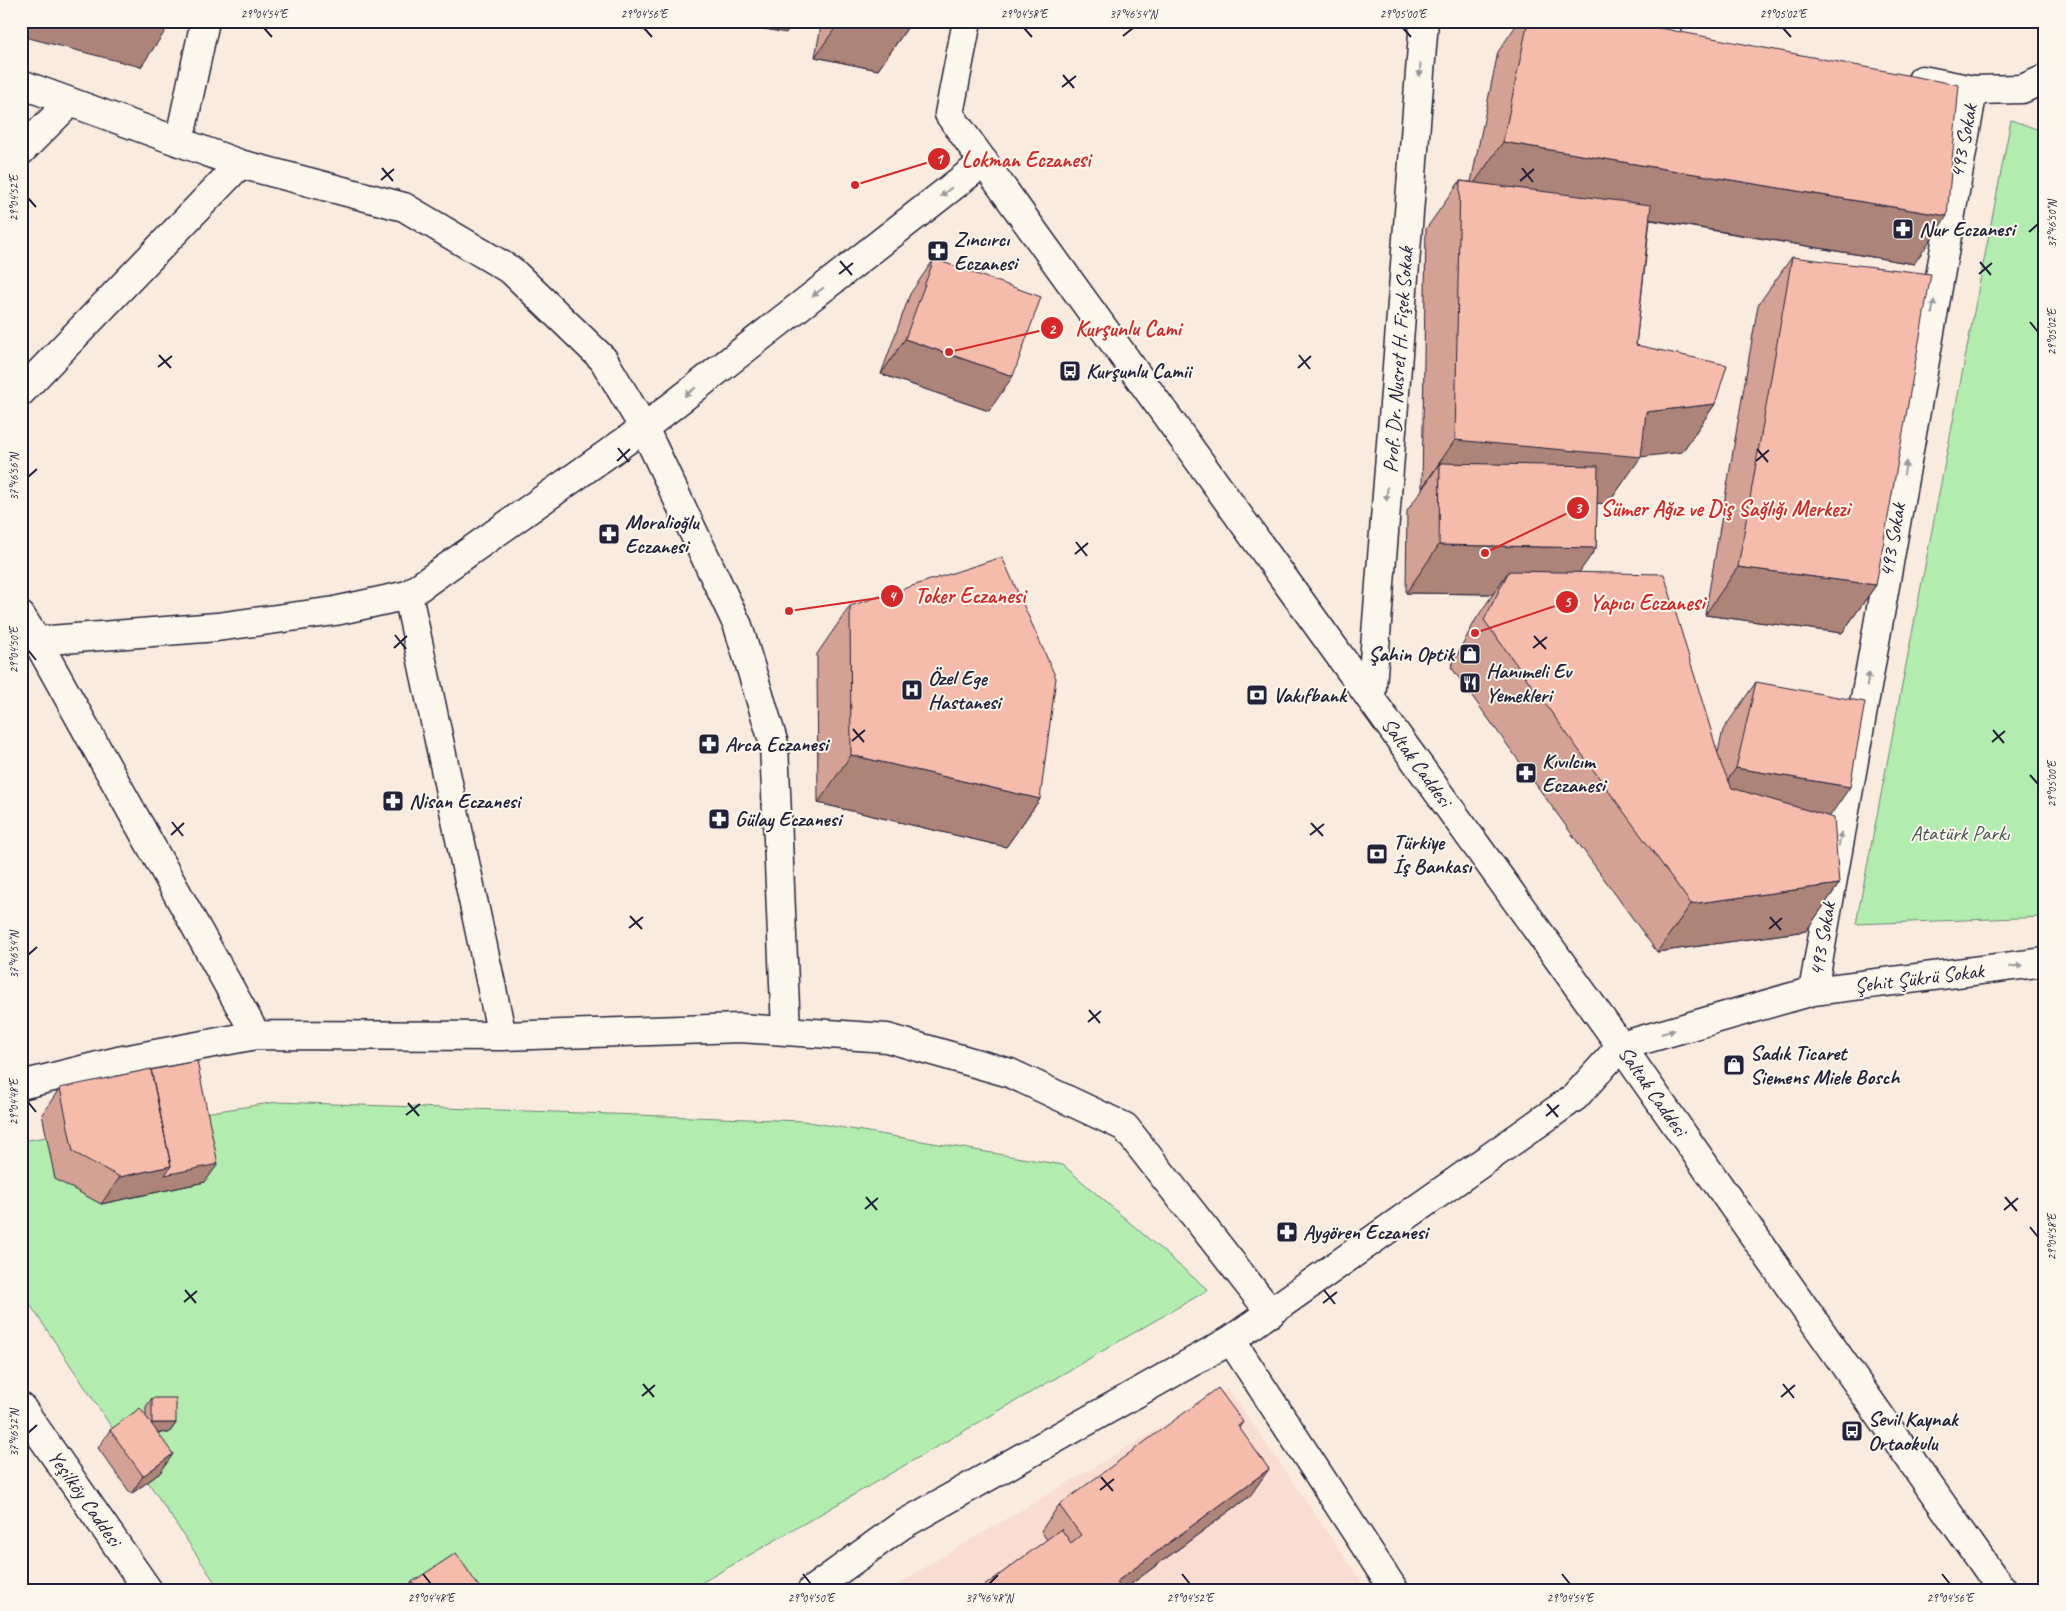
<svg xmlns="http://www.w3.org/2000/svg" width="2066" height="1611" font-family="Caveat,sans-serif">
	<rect width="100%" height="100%" fill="#faebdf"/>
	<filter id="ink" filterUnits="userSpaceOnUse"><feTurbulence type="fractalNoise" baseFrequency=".02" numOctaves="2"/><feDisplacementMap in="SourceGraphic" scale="10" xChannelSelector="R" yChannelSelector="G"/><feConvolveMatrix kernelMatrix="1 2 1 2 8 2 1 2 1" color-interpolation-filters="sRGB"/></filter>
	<g filter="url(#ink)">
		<path fill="#f8ddd0" d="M1228,1388L1367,1590H890L930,1564Z"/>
		<path fill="#b2ecaf" stroke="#6a8775" d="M2011,120L2045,132V917L1856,924Z
			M277,1102L803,1121L1063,1165L1208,1290L689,1590H220L21,1291V1141Z"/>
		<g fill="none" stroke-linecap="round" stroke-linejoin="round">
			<g stroke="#22223b" stroke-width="31">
				<path id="minor" d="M21,84L240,164L404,207L512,271L603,359L644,428L738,626L774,744L786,1031
					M179,142L205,21
					M21,151L69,103
					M21,392L240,164
					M408,595L502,1036
					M21,616L37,641L256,1035
					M37,641L217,627L335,611L408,595L644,428L984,162
					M1371,699L1424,21
					M1813,991L1973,90
					M21,1085L118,1061L256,1035L502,1036L740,1028L887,1038L1010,1073L1125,1127L1271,1313
					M1231,1340L1394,1590
					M812,1590L902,1525L1231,1340L1575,1097L1621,1046L1813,991L2045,962"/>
			</g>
			<g stroke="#22223b" stroke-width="31">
				<path id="tertiary" d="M21,1407L148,1590"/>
			</g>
			<g stroke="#22223b" stroke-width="31">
				<path id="secondary" d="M967,21L949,114L1621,1046L2002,1590
					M1623,21L1666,30
					M1922,80L1973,90L2022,89L2045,79"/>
			</g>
			<use href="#minor" stroke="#fbf7ec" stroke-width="28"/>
			<use href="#tertiary" stroke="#fbf7ec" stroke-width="28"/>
			<use href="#secondary" stroke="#fbf7ec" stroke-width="28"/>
		</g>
		<path fill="#d3a294" stroke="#22223b" d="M822,21H912L878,70L815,57Z
			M1519,21H1623L1914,264L1650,220L1636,345L1715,404L1682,452L1641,456L1608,504L1597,503L1596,548L1579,572L1718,752L1723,730L1756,682L1829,817L1839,884L1806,931L1657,952L1451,667L1476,619L1493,594L1406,593L1407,511L1423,488H1422L1426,229L1460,181L1471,182L1498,52Z
			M1792,257L1876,585L1842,633L1705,615L1758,305Z
			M934,259L989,411L881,374L910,294Z
			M850,606L1040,799L1006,847L818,803L817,654Z
			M60,1088L205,1182L101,1204L55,1179L42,1114Z
			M152,1398L176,1423L169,1433L158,1432L160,1473L131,1494L98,1448L110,1430L146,1416V1407Z
			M1243,1422L1239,1428L1250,1496L1123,1590H979L1047,1540L1041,1531L1059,1505Z
			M412,1582L481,1590H407Z"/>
		<path fill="#ac8478" stroke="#22223b" d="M21,21H172L141,67L21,36Z
			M722,21H794L786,33Z
			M840,21H912L878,70L815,57Z
			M1503,142L1947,216L1914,264L1470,189Z
			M905,339L1013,376L989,411L881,374Z
			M1715,404L1682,452L1640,457H1641L1608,504L1440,490V463L1423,488H1422L1455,440L1646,412Z
			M1439,545L1596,548L1563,596L1509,571L1493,594L1406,593Z
			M1738,567L1876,585L1842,633L1705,615Z
			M851,755L1040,799L1006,847L818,803Z
			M1736,768L1850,787L1817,835L1702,816Z
			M1839,884L1806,931L1657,952L1691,904Z
			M218,1164L205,1182L101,1204L120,1177L171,1166Z
			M152,1423H176L169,1433L146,1432Z
			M173,1454L160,1473L131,1494L143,1476Z
			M1269,1469L1250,1496L1123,1590H1110L1116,1582Z"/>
		<path fill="#f5bcac" stroke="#22223b" d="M1528,21H1623L1959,85L1947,216L1503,142Z
			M1460,181L1651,205L1636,345L1727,365L1715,404L1646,412L1641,457L1455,440Z
			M1792,257L1931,274L1876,585L1738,567Z
			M934,259L1041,297L1013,376L905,339Z
			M1440,463L1598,466L1596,548L1439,545Z
			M1002,557L1056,678L1040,799L851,755L850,606Z
			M1509,571L1664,574L1722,767L1732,788L1834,818L1839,884L1691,904L1484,620Z
			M1756,682L1865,702L1850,787L1736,768Z
			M197,1061L218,1164L165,1175L171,1166L151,1070Z
			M151,1069L171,1166L120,1177L73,1152L60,1088Z
			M1218,1388L1243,1422L1238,1426L1269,1469L1116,1582L1122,1590H979L1061,1529L1071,1543L1081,1535L1059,1505Z
			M152,1398H176V1423H152Z
			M140,1408L173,1454L143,1476L110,1430Z
			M456,1553L481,1590H418L412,1582Z"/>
		<defs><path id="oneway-solid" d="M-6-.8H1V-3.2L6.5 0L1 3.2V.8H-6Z" transform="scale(1.25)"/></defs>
		<g fill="#99979c">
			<use href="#oneway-solid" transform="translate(1420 70) rotate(94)"/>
			<use href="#oneway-solid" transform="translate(946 192) rotate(142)"/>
			<use href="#oneway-solid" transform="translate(818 292) rotate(142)"/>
			<use href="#oneway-solid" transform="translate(1933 307) rotate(-80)"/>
			<use href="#oneway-solid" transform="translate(690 392) rotate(142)"/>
			<use href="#oneway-solid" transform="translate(1905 468) rotate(-80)"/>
			<use href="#oneway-solid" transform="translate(1387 494) rotate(94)"/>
			<use href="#oneway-solid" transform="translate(1868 679) rotate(-80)"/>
			<use href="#oneway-solid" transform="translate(1840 839) rotate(-80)"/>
			<use href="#oneway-solid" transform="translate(2016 966) rotate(-7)"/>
			<use href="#oneway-solid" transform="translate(1668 1032) rotate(-16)"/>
		</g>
	</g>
	<path fill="none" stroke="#22223b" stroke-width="2" d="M264,28L272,37M644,28L652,37M1024,28L1032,37M1403,28L1411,37M1783,28L1791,37M1123,36L1133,28M1063,75L1074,88M1062,87L1076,76M382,168L393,181M1522,168L1533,182M381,180L394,169M1520,181L1534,169M28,198L36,207M2029,232L2038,224M840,261L852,275M1980,262L1991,275M839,274L853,263M1979,274L1992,263M2030,322L2038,332M159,355L171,368M1299,355L1310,369M158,367L172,356M1298,368L1311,356M618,448L629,462M1757,449L1768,462M617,461L630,449M1756,461L1769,450M28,477L37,469M1076,542L1087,556M1075,554L1088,543M395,635L406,649M1534,636L1546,649M394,648L407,636M1533,648L1547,637M28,650L36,660M853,729L864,742M1993,730L2004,743M852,741L865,730M1992,742L2005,731M2030,775L2038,784M172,822L183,836M1311,823L1323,836M171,835L184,823M1310,835L1324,824M630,916L642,929M1770,917L1781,930M629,928L643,917M1769,929L1782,918M28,955L37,947M1089,1010L1100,1023M1088,1022L1101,1011M28,1102L36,1112M408,1103L419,1116M1547,1104L1558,1117M406,1115L420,1104M1546,1116L1559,1105M866,1197L877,1210M2005,1197L2017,1211M865,1209L878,1198M2004,1210L2018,1198M2030,1227L2038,1237M185,1290L196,1303M1324,1290L1335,1304M184,1302L197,1291M1323,1303L1337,1292M643,1384L654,1397M1783,1384L1794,1398M642,1396L655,1385M1781,1397L1795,1385M28,1433L37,1425M1101,1477L1113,1491M1100,1490L1114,1479M423,1574L431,1584M803,1574L811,1584M1182,1574L1190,1584M1562,1574L1570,1584M1942,1574L1950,1584M989,1584L998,1575"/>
	<defs>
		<g id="pharmacy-square" transform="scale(1.125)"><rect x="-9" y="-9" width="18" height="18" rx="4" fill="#22223b" stroke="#fbf7ec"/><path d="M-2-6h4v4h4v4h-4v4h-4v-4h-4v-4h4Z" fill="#fff"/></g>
		<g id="bus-square" transform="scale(1.125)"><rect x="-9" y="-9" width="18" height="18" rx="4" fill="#22223b" stroke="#fbf7ec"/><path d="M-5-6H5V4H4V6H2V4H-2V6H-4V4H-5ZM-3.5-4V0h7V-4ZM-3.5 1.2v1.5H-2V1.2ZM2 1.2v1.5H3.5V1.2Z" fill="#fff"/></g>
		<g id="shop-square" transform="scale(1.125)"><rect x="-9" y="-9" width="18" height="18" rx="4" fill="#22223b" stroke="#fbf7ec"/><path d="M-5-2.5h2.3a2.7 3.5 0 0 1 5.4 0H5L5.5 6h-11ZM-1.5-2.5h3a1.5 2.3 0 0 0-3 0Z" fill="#fff"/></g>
		<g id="restaurant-square" transform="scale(1.125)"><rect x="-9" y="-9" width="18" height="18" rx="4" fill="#22223b" stroke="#fbf7ec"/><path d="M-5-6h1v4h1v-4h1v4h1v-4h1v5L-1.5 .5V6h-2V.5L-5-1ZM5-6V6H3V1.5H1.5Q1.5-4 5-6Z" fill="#fff"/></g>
		<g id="hospital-square" transform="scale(1.125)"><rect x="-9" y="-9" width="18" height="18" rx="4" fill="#22223b" stroke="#fbf7ec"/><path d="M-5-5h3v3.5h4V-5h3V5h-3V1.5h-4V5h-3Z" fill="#fff"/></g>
		<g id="bank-square" transform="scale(1.125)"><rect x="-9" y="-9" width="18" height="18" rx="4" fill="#22223b" stroke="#fbf7ec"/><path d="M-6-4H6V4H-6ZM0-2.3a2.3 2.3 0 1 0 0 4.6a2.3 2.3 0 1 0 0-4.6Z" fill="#fff"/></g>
	</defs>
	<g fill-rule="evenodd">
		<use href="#pharmacy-square" x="1903" y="229"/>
		<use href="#pharmacy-square" x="938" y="251"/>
		<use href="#bus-square" x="1070" y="371"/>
		<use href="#pharmacy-square" x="609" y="534"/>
		<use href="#shop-square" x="1470" y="654"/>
		<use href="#restaurant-square" x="1470" y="683"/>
		<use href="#hospital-square" x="912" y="690"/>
		<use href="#bank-square" x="1257" y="695"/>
		<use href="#pharmacy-square" x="709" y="744"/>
		<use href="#pharmacy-square" x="1526" y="773"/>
		<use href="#pharmacy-square" x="393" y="801"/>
		<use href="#pharmacy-square" x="719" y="819"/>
		<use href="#bank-square" x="1377" y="854"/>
		<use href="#shop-square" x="1734" y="1065"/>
		<use href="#pharmacy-square" x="1287" y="1232"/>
		<use href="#bus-square" x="1852" y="1431"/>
	</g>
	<g text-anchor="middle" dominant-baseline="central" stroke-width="4" stroke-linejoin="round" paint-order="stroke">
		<g font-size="21" fill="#22223b" stroke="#fbf7ec">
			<text transform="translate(1963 141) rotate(-79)">493 Sokak</text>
			<text transform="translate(1398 360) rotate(-86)">Prof. Dr. Nusret H. Fişek Sokak</text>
			<text transform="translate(1892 540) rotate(-80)">493 Sokak</text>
			<text transform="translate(1417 762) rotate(54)">Saltak Caddesi</text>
			<text transform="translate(1822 939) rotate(-80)">493 Sokak</text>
			<text transform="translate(1919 978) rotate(-7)">Şehit Şükrü Sokak</text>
			<text transform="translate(1653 1091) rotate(55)">Saltak Caddesi</text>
			<text transform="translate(85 1498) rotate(55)">Yeşilköy Caddesi</text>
		</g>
		<g font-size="21" font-weight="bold" fill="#22223b" stroke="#fbf7ec" text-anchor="start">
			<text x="1919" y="229">Nur Eczanesi</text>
			<text x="954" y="239">Zıncırcı<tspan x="954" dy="24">Eczanesi</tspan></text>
			<text x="1086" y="371">Kurşunlu Camii</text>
			<text x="625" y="522">Moralioğlu<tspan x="625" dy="24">Eczanesi</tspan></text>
			<text x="1454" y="654" text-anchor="end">Şahin Optik</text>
			<text x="1486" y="671">Hanımeli Ev<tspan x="1486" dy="24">Yemekleri</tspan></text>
			<text x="928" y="678">Özel Ege<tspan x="928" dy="24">Hastanesi</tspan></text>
			<text x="1273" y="695">Vakıfbank</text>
			<text x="725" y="744">Arca Eczanesi</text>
			<text x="1542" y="761">Kıvılcım<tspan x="1542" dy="24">Eczanesi</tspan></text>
			<text x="409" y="801">Nisan Eczanesi</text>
			<text x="735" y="819">Gülay Eczanesi</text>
			<text x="1393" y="842">Türkiye<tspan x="1393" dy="24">İş Bankası</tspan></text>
			<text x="1750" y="1053">Sadık Ticaret<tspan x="1750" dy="24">Siemens Miele Bosch</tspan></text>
			<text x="1303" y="1232">Aygören Eczanesi</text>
			<text x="1868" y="1419">Sevil Kaynak<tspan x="1868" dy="24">Ortaokulu</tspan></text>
		</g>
		<g font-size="21" fill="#465458" stroke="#fbf7ec">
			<text x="1960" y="833">Atatürk Parkı</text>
		</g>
	</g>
	<path fill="none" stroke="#d62828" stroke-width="2" d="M855 185L939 159M949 352L1052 328M1485 553L1578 508M789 611L892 596M1475 633L1567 602"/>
	<g fill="#d62828" stroke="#fbf7ec" stroke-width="2">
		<circle cx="855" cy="185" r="5"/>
		<circle cx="949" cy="352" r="5"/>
		<circle cx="1485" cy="553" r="5"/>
		<circle cx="789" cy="611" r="5"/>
		<circle cx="1475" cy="633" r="5"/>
		<circle cx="939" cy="159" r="12"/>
		<circle cx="1052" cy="328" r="12"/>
		<circle cx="1578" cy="508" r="12"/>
		<circle cx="892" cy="596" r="12"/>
		<circle cx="1567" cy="602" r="12"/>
	</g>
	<g font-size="15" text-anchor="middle" font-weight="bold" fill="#fff">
		<text x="939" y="164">1</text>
		<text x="1052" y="334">2</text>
		<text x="1578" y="513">3</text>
		<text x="892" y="601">4</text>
		<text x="1567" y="607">5</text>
	</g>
	<g font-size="22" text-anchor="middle" font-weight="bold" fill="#d62828" stroke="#fbf7ec" stroke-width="4" stroke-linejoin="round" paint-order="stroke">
		<text x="1026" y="167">Lokman Eczanesi</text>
		<text x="1128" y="336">Kurşunlu Cami</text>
		<text x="1725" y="516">Sümer Ağız ve Diş Sağlığı Merkezi</text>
		<text x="970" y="603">Toker Eczanesi</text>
		<text x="1647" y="610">Yapıcı Eczanesi</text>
	</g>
	<rect width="2066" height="1611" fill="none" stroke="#fbf7ec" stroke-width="55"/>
	<rect x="28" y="28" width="2010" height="1556" fill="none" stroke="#22223b" stroke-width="2"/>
	<g font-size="12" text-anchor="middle" fill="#22223b">
		<text x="264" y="18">29°04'54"E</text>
		<text x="644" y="18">29°04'56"E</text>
		<text x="1024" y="18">29°04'58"E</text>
		<text x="1133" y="18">37°46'54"N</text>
		<text x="1403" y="18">29°05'00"E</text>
		<text x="1783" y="18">29°05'02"E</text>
		<text transform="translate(14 198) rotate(-90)" y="4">29°04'52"E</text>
		<text transform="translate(2052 224) rotate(-90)" y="4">37°46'50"N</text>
		<text transform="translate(2052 332) rotate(-90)" y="4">29°05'02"E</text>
		<text transform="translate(14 477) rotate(-90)" y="4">37°46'56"N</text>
		<text transform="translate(14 650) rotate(-90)" y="4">29°04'50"E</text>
		<text transform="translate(2052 784) rotate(-90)" y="4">29°05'00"E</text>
		<text transform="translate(14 955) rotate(-90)" y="4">37°46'54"N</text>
		<text transform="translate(14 1102) rotate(-90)" y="4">29°04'48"E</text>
		<text transform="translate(2052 1237) rotate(-90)" y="4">29°04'58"E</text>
		<text transform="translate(14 1433) rotate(-90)" y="4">37°46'52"N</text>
		<text x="431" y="1602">29°04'48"E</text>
		<text x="811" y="1602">29°04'50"E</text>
		<text x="989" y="1602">37°46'48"N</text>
		<text x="1190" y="1602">29°04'52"E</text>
		<text x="1570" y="1602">29°04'54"E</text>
		<text x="1950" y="1602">29°04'56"E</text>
	</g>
</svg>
